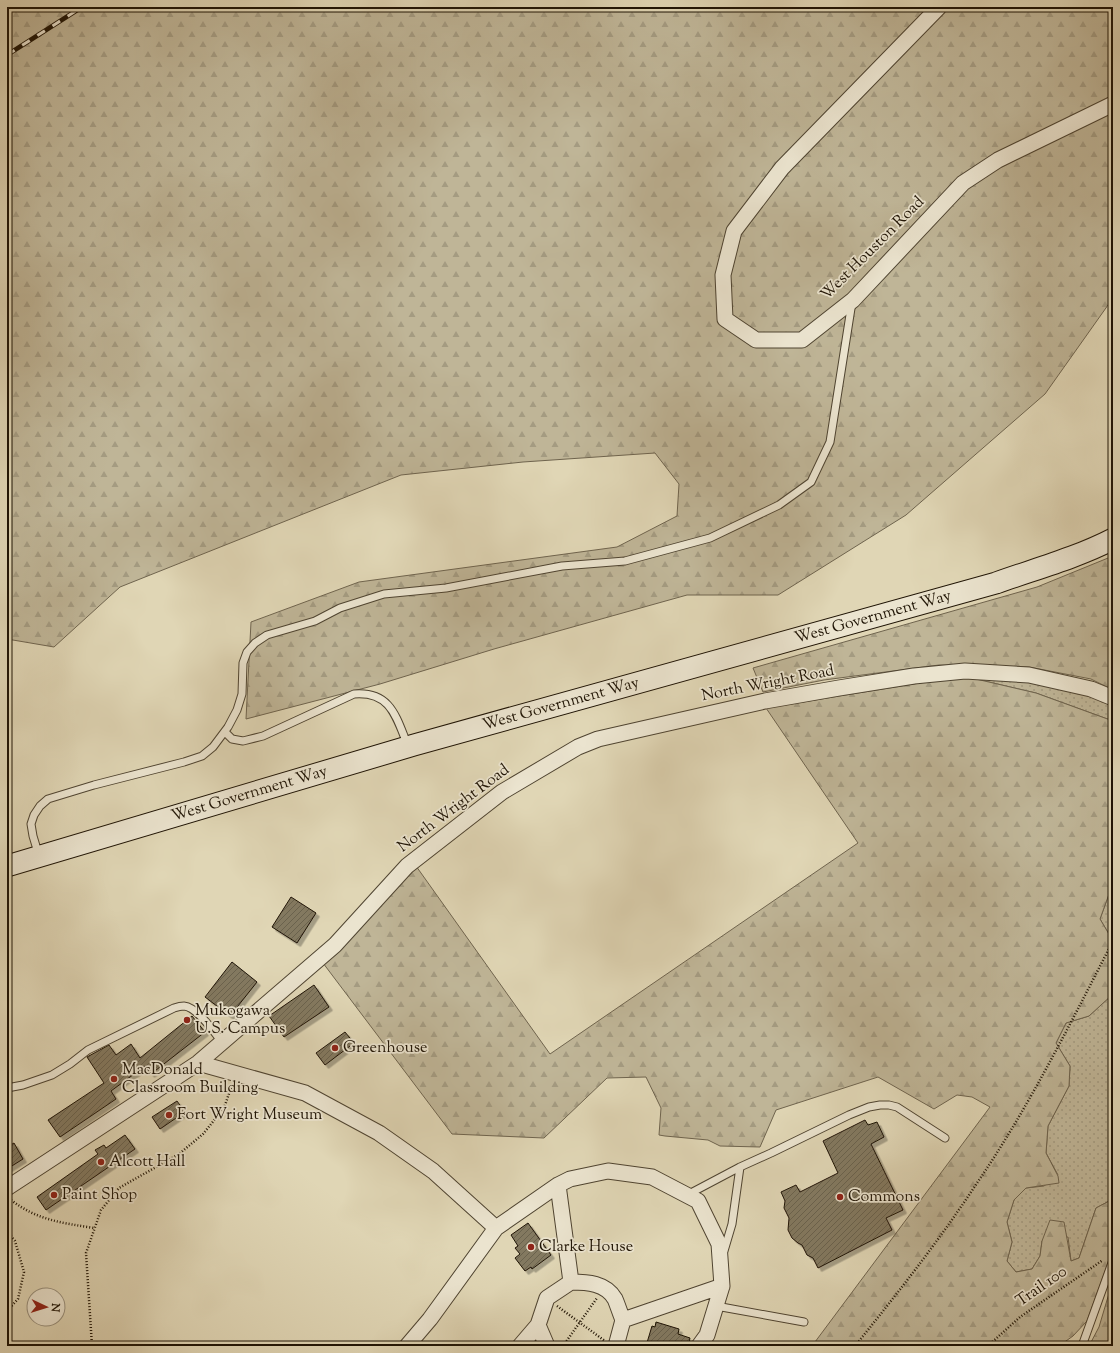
<svg xmlns="http://www.w3.org/2000/svg" width="1120" height="1353" font-family="'Sorts Mill Goudy',serif">
	<defs>
		<pattern id="grass-dots" width="8" height="8" patternUnits="userSpaceOnUse"><rect width="8" height="8" fill="#bfb597"/><path d="M2 2h.1M6 6h.1" fill="none" stroke="#a49b81" stroke-width="1.8" stroke-linecap="round"/></pattern>
		<pattern id="forest-firs" width="22" height="20" patternUnits="userSpaceOnUse"><rect width="22" height="20" fill="#bfb597"/><path d="M5 1l3.5 6h-7zM16 11l3.5 6h-7z" fill="#a49b81"/></pattern>
		<pattern id="building-hatch" width="6" height="6" patternUnits="userSpaceOnUse"><rect width="6" height="6" fill="#837961"/><path d="M-1 1l2-2M0 6l6-6M5 7l2-2" fill="none" stroke="#6b624e"/></pattern>
		<filter id="shadow"><feDropShadow dx="3.5" dy="3.5" stdDeviation="0" flood-color="#0004"/></filter>
	</defs>
	<rect width="100%" height="100%" fill="#e0d6b5"/>
	<filter id="stains"><feTurbulence type="fractalNoise" baseFrequency=".005" numOctaves="4"/><feColorMatrix values="0 0 0 0 .2 0 0 0 0 .09 0 0 0 0 .02 0 0 0 .5 -.17"/></filter>
	<radialGradient id="worn" r=".72"><stop offset=".6" stop-color="#630" stop-opacity="0"/><stop offset="1" stop-color="#630" stop-opacity=".3"/></radialGradient>
	<path fill="url(#grass-dots)" stroke="#6f644e" d="M963,676L1028,679L1113,703V721L1036,693Z
		M1113,883L1112,894L1113,895V923L1109,934L1100,919Z
		M1113,994V1199L1096,1208L1079,1258L1071,1261L1068,1237L1042,1241L1040,1256L1032,1269L1016,1272L1007,1261L1012,1242L1007,1222L1014,1200L1026,1188L1044,1186L1058,1175L1046,1153L1048,1126L1069,1086L1070,1066L1056,1043L1066,1023L1089,1016Z"/>
	<path fill="url(#forest-firs)" stroke="#6f644e" d="M7,7H1113V298L1045,394L906,515L778,595H687L494,649L380,684L246,719L251,622L359,582L617,547L677,516L679,484L655,453L523,462L401,475L120,587L54,647L7,639Z
		M1113,556V690L1091,679L1029,667L939,665L824,680L763,692L753,668L1037,587Z
		M963,676L1036,693L1113,721V883L1100,919L1113,941V994L1089,1016L1066,1023L1056,1043L1070,1066L1069,1086L1048,1126L1046,1153L1058,1176L1059,1183L1026,1188L1014,1200L1007,1222L1012,1242L1007,1261L1016,1272L1032,1269L1040,1256L1042,1241L1050,1220L1064,1222L1071,1261L1079,1258L1096,1208L1113,1199V1249L1087,1321L1073,1336L1059,1346H812L990,1107L972,1097L957,1095L934,1109L878,1077L776,1110L760,1147L720,1146L708,1140L665,1136L659,1135L661,1108L646,1077L607,1078L544,1138L452,1134L323,963L416,866L550,1054L858,843L766,708Z
		M1113,1280V1346H1089L1099,1327Z"/>
	<path fill="url(#building-hatch)" stroke="#1f1405" filter="url(#shadow)" d="M291,897L316,913L297,943L272,927Z
		M232,962L257,982L230,1016L205,997Z
		M314,985L329,1007L284,1037L269,1016Z
		M192,1016L205,1032L151,1074L145,1066L111,1091L116,1099L60,1137L48,1120L104,1083L87,1057L109,1045L116,1055L131,1044L140,1058Z
		M345,1032L354,1043L325,1065L316,1053Z
		M177,1101L185,1112L160,1129L152,1117Z
		M865,1120L868,1125L877,1122L884,1137L871,1144L903,1210L886,1218L892,1230L818,1268L813,1258L807,1255L802,1245L798,1243L792,1238L788,1230L789,1218L784,1208L785,1201L781,1192L796,1185L800,1192L838,1173L823,1141Z
		M125,1135L135,1149L46,1210L37,1197L98,1154L95,1150L104,1145L106,1148Z
		M14,1143L23,1159L7,1169V1147Z
		M528,1223L551,1255L532,1269L531,1267L525,1271L515,1258L520,1254L515,1248L518,1246L511,1235Z
		M656,1322L679,1329L678,1334L690,1338L688,1346H646L652,1326L655,1327Z"/>
	<g fill="none" stroke-linecap="round" stroke-linejoin="round">
		<g stroke="#4f4431" stroke-width="9">
			<path id="service" d="M225,732L232,739L243,741L263,736L354,694C391,691 396,717 408,746
				M39,856L33,836L31,824L34,815L40,806L48,799L94,785L184,762L202,756L213,747L228,727L237,710L242,694L243,663L247,652L255,643L267,635L315,621L340,608L384,594L446,588L562,566L625,561L710,538L779,505L811,482L830,442L852,302
				M7,1088L23,1085L52,1075L70,1064L88,1050L174,1008C177,1007 181,1006 184,1006C197,1007 214,1032 222,1042
				M687,1195L740,1167L771,1153L849,1115L869,1107L880,1105H889L897,1107L945,1138
				M724,1251L732,1224L740,1167
				M716,1306L804,1322
				M1082,1346L1113,1260"/>
		</g>
		<g stroke="#4f4431" stroke-width="17">
			<path id="minor" d="M939,7L782,168L734,231L723,275L725,319L756,340H802L853,300L963,183L998,160L1113,104
				M198,1063L305,1093L379,1133L433,1171L496,1228
				M7,1188L198,1063L335,945L407,866L502,792L578,747L598,739L765,701L839,688L914,676L965,671L1029,675L1091,689L1113,698
				M571,1282C587,1282 606,1283 615,1299C618,1306 620,1313 623,1320
				M538,1325L547,1346
				M407,1346L430,1319L496,1228L558,1185L570,1179L608,1171L652,1177L698,1201L719,1244L722,1286L623,1320L616,1346
				M520,1346L538,1325L547,1298L571,1282L558,1185
				M699,1346L707,1335L722,1286"/>
		</g>
		<g stroke="#1f1405" stroke-width="23">
			<g id="secondary">
				<path id="s1" d="M7,866L414,745L996,583C1035,569 1076,558 1113,539"/>
			</g>
		</g>
		<path stroke="#1f1405" stroke-width="2.5" stroke-dasharray="1 2" stroke-linecap="butt" d="M11,1200C37,1220 62,1223 94,1228
			M7,1231L15,1241L24,1272L18,1299L7,1311
			M557,1306L605,1341
			M92,1346L86,1253L101,1210L119,1188L179,1154L203,1134L224,1108L232,1085
			M563,1346L597,1298
			M855,1346C897,1294 938,1242 975,1186C1028,1109 1070,1024 1113,941
			M988,1346L1020,1317L1103,1260"/>
		<use href="#service" stroke="#ebe4cf" stroke-width="7"/>
		<use href="#minor" stroke="#ebe4cf" stroke-width="15"/>
		<use href="#secondary" stroke="#ebe4cf" stroke-width="21"/>
		<g stroke="#1f1405" stroke-width="4.5">
			<path id="rail" d="M7,55L82,7"/>
		</g>
		<use href="#rail" stroke="#ebe4cf" stroke-width="3" stroke-dasharray="9" stroke-linecap="butt"/>
	</g>
	<g fill="#8f2418" stroke="#ebe4cf" stroke-width="1.5">
		<circle cx="187" cy="1020" r="4"/>
		<circle cx="335" cy="1048" r="4"/>
		<circle cx="114" cy="1079" r="4"/>
		<circle cx="169" cy="1115" r="4"/>
		<circle cx="101" cy="1162" r="4"/>
		<circle cx="54" cy="1195" r="4"/>
		<circle cx="840" cy="1197" r="4"/>
		<circle cx="531" cy="1247" r="4"/>
	</g>
	<g text-anchor="middle" dominant-baseline="central" stroke-width="3.5" stroke-linejoin="round" paint-order="stroke">
		<g font-size="16" fill="#1f1405" stroke="#ebe4cf">
			<text transform="translate(873 249) rotate(-45)">West Houston Road</text>
			<text stroke="none"><textPath href="#s1" startOffset="901">West Government Way</textPath></text>
			<text transform="translate(768 684) rotate(-11)">North Wright Road</text>
			<text stroke="none"><textPath href="#s1" startOffset="577">West Government Way</textPath></text>
			<text stroke="none"><textPath href="#s1" startOffset="253">West Government Way</textPath></text>
			<text transform="translate(454 809) rotate(-37)">North Wright Road</text>
			<text transform="translate(1042 1287) rotate(-35)">Trail 100</text>
		</g>
		<g font-size="16" fill="#1f1405" stroke="#ebe4cf" text-anchor="start">
			<text x="195" y="1011">Mukogawa<tspan x="195" dy="18">U.S. Campus</tspan></text>
			<text x="343" y="1048">Greenhouse</text>
			<text x="122" y="1070">MacDonald<tspan x="122" dy="18">Classroom Building</tspan></text>
			<text x="177" y="1115">Fort Wright Museum</text>
			<text x="109" y="1162">Alcott Hall</text>
			<text x="62" y="1195">Paint Shop</text>
			<text x="848" y="1197">Commons</text>
			<text x="539" y="1247">Clarke House</text>
		</g>
	</g>
	<rect width="1120" height="1353" fill="none" stroke="#e0d6b5" stroke-width="24"/>
	<rect x="8" y="8" width="1104" height="1337" fill="none" stroke="#1f1405" stroke-width="2"/>
	<rect x="12" y="12" width="1096" height="1329" fill="none" stroke="#1f1405"/>
	<g transform="translate(46 1307) rotate(94)"><circle r="19" fill="#ebe4cf" stroke="#99917e"/>
	<path d="M0-3L7 15L0 10L-7 15Z" fill="#8f2418"/>
	<text y="-6" font-size="11" font-weight="bold" text-anchor="middle" fill="#1f1405">N</text>
	</g>
	<rect width="100%" height="100%" filter="url(#stains)"/>
	<rect width="100%" height="100%" fill="url(#worn)"/>
</svg>
